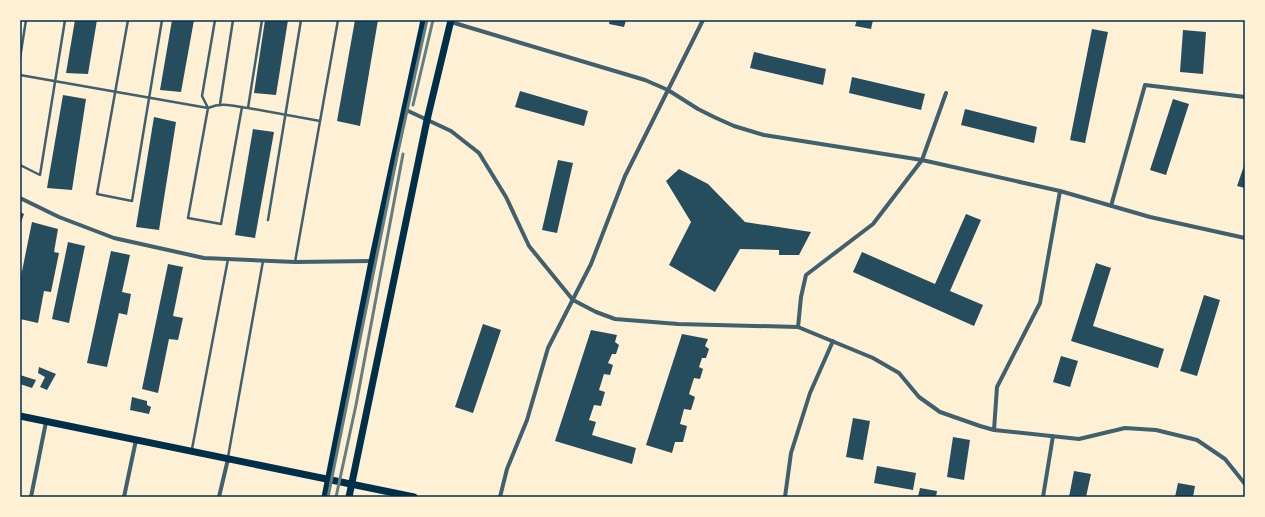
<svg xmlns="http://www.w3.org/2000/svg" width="1265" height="517" font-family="'Source Sans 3',sans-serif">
	<rect width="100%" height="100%" fill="#fdf0d5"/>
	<path fill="#264d5e" d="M75,20H97L88,74L66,73Z
		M172,20H194L181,92L160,90Z
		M265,20H288L276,95L254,93Z
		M355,20H378L360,126L337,121Z
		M610,20H626L624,27L609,24Z
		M857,20H873L871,29L855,26Z
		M1092,29L1108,32L1085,143L1070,140Z
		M1183,30L1206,32L1203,74L1180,72Z
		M754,52L826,69L823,85L750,68Z
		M852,77L925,94L921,110L849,93Z
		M520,91L588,111L584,126L515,107Z
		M63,95L86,99L72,190L47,188Z
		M1173,99L1189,104L1166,175L1150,170Z
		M965,109L1037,127L1034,143L961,125Z
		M154,117L176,122L159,230L136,227Z
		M253,129L274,132L255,238L235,235Z
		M558,160L573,163L557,233L542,230Z
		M1245,163V188L1237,186Z
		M679,169L708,184L745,222L811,232L799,255H779V250L740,249L715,292L669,265L691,222L666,181Z
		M20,212L24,214L20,225Z
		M966,214L981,220L950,291L983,305L974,326L853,272L862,252L935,284Z
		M32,222L58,229L54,252L59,253L51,292L44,291L38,323L20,319V281Z
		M68,242L85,246L69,323L52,319Z
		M111,251L130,255L122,292L131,294L127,315L119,313L107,367L87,363Z
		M1096,263L1111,268L1093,326L1164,349L1158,368L1071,341Z
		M168,264L183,267L173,316L183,318L178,340L169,339L158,393L142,389Z
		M1204,295L1220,300L1197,376L1180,371Z
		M483,324L501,330L473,413L455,407Z
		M591,330L617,335L615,342L619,345L616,354H612L608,363L613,365L610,375L604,374L599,390L605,392L601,406L594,405L589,420L596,422L592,435L636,448L632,464L555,441Z
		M682,334L708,339L705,346L709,349L706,358H702L699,367L703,369L700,379L694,378L689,394L695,397L691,410L684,409L680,424L687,426L683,442H675L672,453L646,445Z
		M1061,356L1078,361L1070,387L1053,382Z
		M39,367L56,374L47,390L40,387L45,377L38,373Z
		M20,375L36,380L32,388L20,384Z
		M132,397L147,401V405L151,407L149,414L130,410Z
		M853,418L870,421L863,460L846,457Z
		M953,437L970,440L964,480L947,477Z
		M877,466L916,473L913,490L874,483Z
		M1074,471L1091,474L1086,497H1069Z
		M1178,483L1195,486L1193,497H1175Z
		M920,488L937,491L936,497H918Z"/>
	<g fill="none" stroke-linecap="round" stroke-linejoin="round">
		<path stroke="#3f606c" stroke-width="2.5" d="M128,20L97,194L132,201L162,20
			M20,58L26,20
			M20,75L208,108
			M220,104L233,20
			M242,107L221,224L188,218L208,108C223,102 232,106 248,108L320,121
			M208,108L202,96L215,20
			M248,108L262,20
			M20,165L40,175L65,20
			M268,220L301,20
			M295,262L338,20
			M192,449L228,259
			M228,457L263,261"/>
		<path stroke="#3f606c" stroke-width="4" d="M451,22L645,80L668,90L698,109L714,117L734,126L764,135L922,160L1060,191L1150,217L1245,238
			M404,109L451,131L479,153L506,197L529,246L573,300L596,312L615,319L678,324L798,327L873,358L899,373L919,397L940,412L980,426L994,430L1079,439L1125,428L1156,430L1197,440L1225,459L1245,484
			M20,198L59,217L114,238L204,258L295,262L372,261
			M1111,206L1145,85L1245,97
			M798,327L801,297L806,275L873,224L922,160L946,93
			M994,430L997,387L1040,303L1060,191
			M31,497L46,422
			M124,497L136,440
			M219,497L228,459
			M500,497L507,469L527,420L548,348L591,264L625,176L703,20
			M785,497L791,453L810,393L833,341
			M1043,497L1053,436"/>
		<path stroke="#003049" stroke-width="7" d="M20,416L414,497
			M325,497L372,261L424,20
			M349,497L427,120L451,20"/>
		<path stroke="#657d81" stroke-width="3" d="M413,105L433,20
			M328,497L397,156L427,20
			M336,497L356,405L403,154"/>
	</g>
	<rect width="1265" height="517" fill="none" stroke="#fdf0d5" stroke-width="42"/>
	<rect x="21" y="21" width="1223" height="475" fill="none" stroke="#003049" stroke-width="1.5"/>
</svg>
